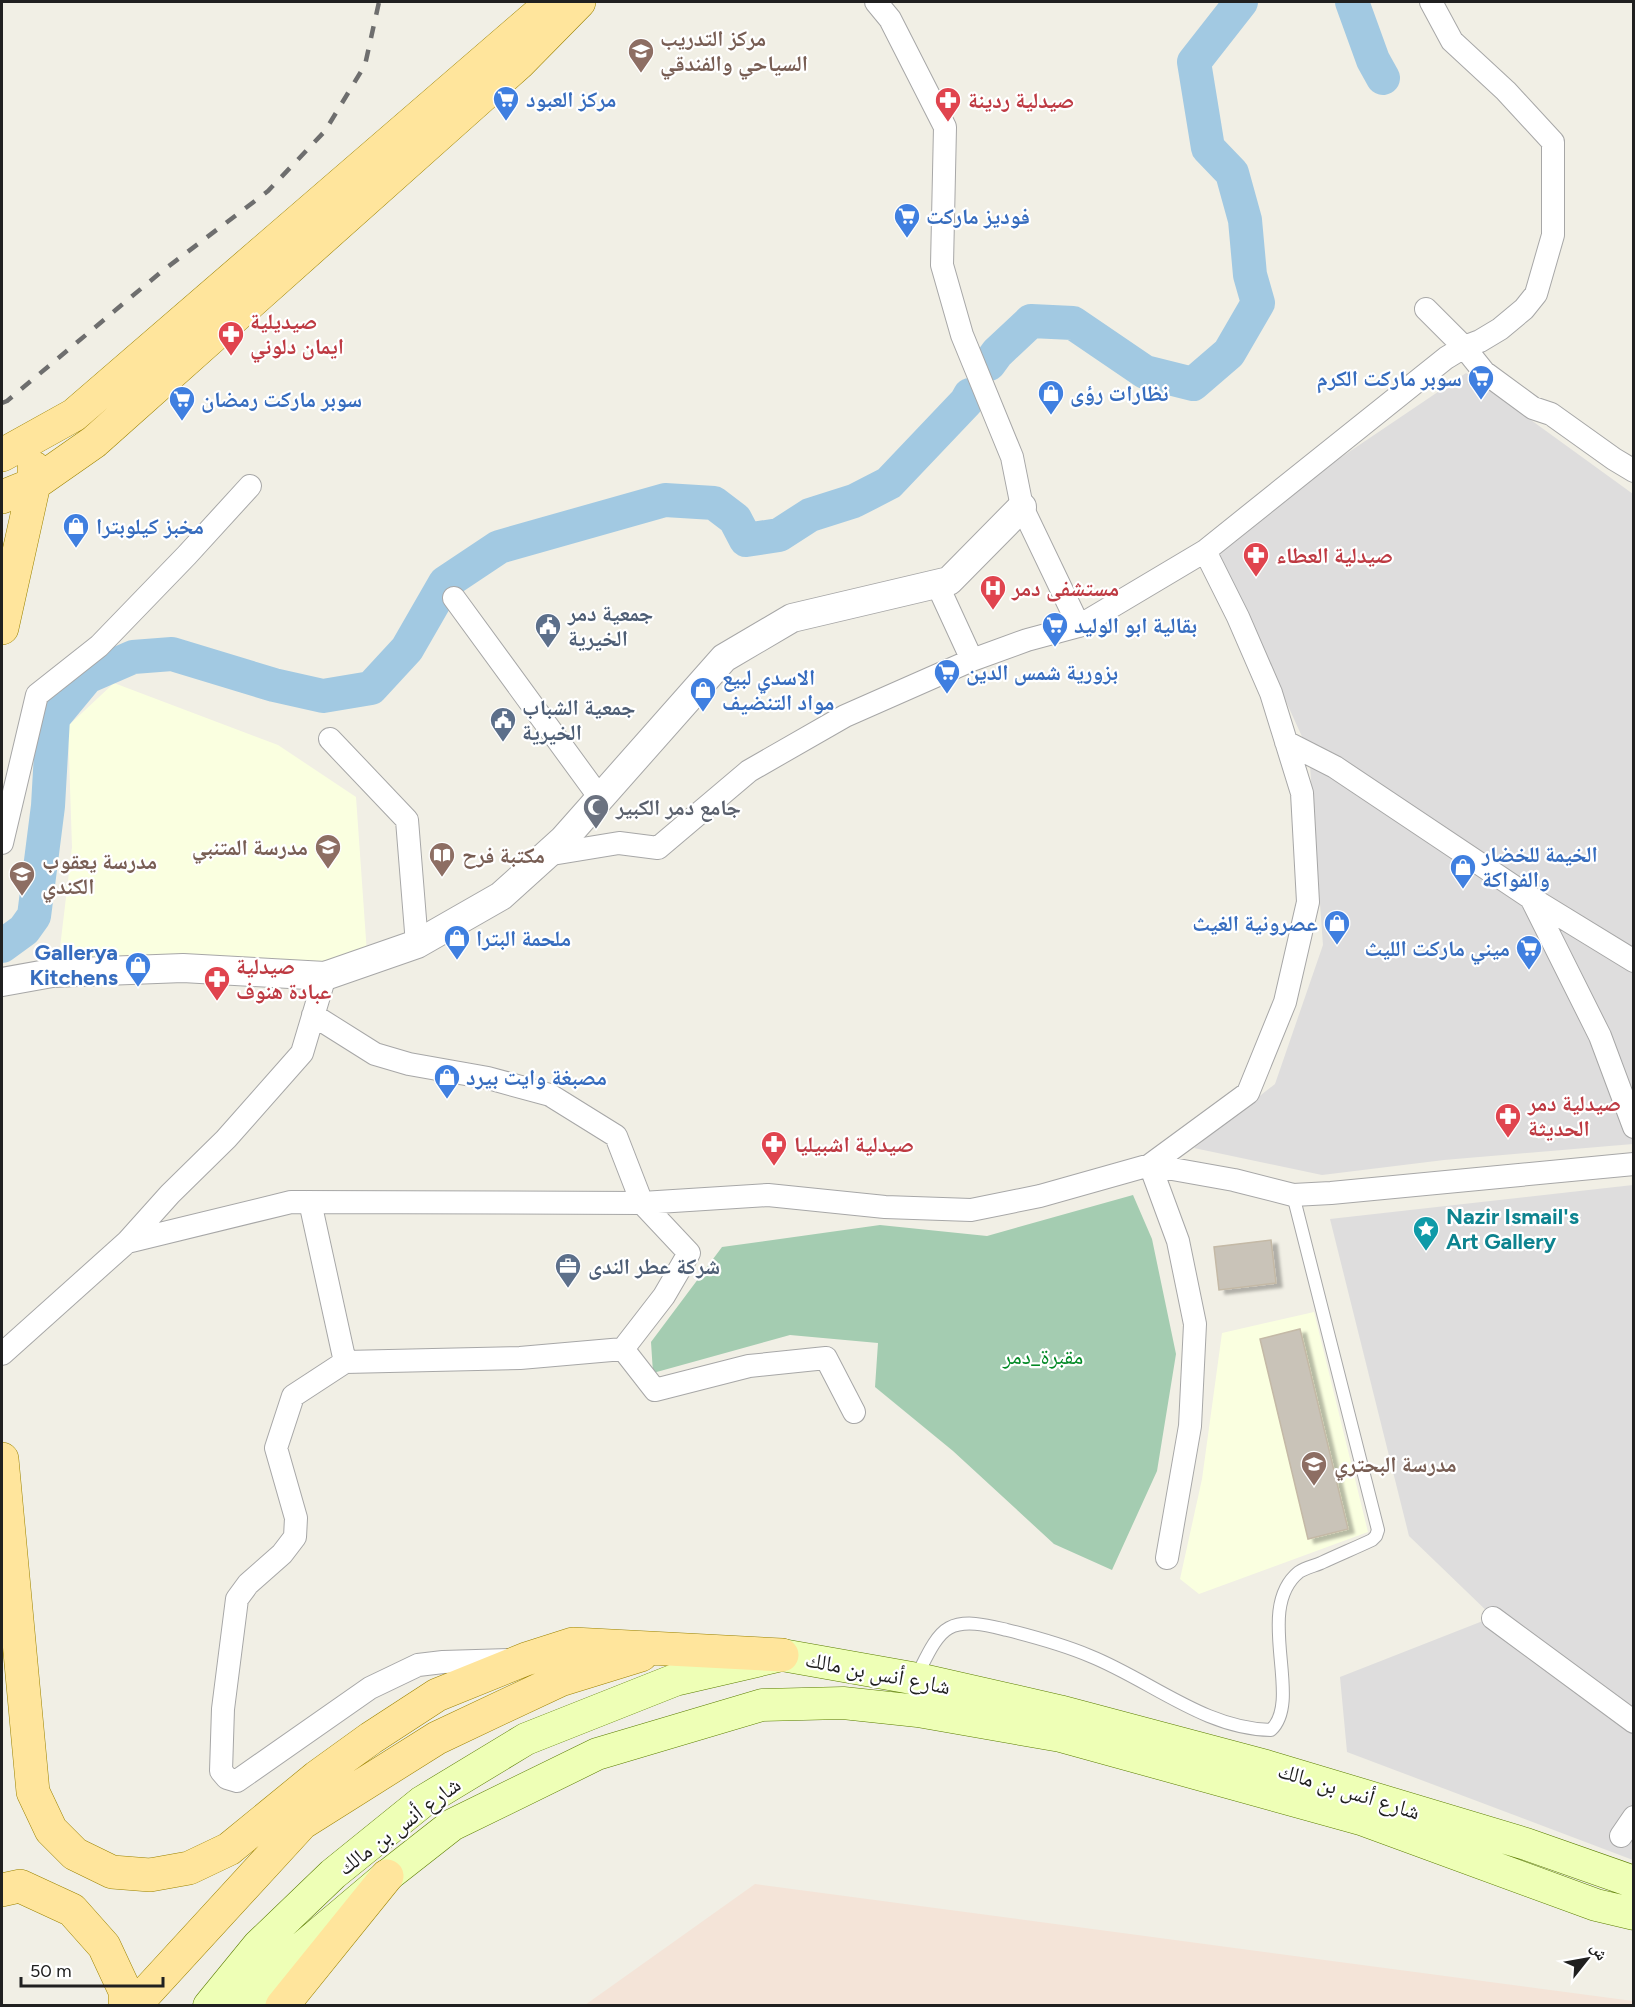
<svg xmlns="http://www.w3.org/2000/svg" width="1635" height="2007" font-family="Figtree,'Noto Naskh Arabic',sans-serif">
	<defs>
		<filter id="shadow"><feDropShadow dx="6" dy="4" stdDeviation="1.5" flood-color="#0004"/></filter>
	</defs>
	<rect width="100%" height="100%" fill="#f1efe5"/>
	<path fill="#dedddd" d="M1466,373L1633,494V1144L1444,1160L1322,1175L1194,1148L1275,1084L1323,945L1309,752L1214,543Z
		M1633,1185V1860L1347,1752L1340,1677L1493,1617L1409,1536L1330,1219Z"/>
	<path fill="#faffe0" d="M114,683L278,745L356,797L368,968L59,956L72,847L68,726Z
		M1314,1312L1368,1532L1199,1594L1180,1579L1202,1479L1222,1333Z"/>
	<path fill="#f4e4d8" d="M755,1884L1633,2001V2005H585Z"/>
	<path fill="#a4ccb1" d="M1133,1195L1152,1239L1176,1354L1157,1471L1112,1570L1054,1544L953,1451L875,1387L878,1343L790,1335L653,1373L651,1342L722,1247L880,1225L987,1236Z"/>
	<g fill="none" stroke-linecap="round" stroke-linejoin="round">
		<path stroke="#a2c9e2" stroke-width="34" d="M1352,2L1373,60L1383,78
			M989,364L997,353L1031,321L1073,323L1145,372L1193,384L1229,353L1258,303L1250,275L1245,220L1232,173L1208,148L1194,62L1241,2
			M2,946L24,930L34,916L48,806L53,718L87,677L133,657L172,654L274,685L323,696L371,688L407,649L445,583L499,547L665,500L714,503L735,519L746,540L779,535L810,515L854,501L889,483L966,402L970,395"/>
	</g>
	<path fill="#c9c3b8" stroke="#c4b9a6" stroke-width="1.5" filter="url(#shadow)" d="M1271,1240L1276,1283L1219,1290L1214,1247Z
		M1300,1329L1348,1529L1308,1539L1260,1339Z"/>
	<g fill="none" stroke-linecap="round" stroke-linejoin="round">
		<g stroke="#a7a7a7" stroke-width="14">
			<path id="service" d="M916,1677C924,1663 934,1636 949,1628C966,1619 990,1626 1007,1630C1035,1637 1064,1645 1090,1656C1150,1680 1205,1729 1271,1730C1304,1699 1253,1609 1299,1572C1305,1568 1314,1566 1321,1563C1338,1555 1355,1548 1372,1540L1376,1536L1378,1530L1293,1195"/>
		</g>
		<g stroke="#a7a7a7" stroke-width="24">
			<path id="minor" d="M876,2L890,19L945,127L942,265L962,335L1012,457L1022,507L1079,626
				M1426,309L1464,347L1484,372L1533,408L1551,414L1614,459L1634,471
				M1205,551L1446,358L1464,347L1480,341L1500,329L1524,309L1536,294L1553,235V142L1506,91L1452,41L1431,2
				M937,584L972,660
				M454,598L600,798
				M330,739L407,820L417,944
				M1286,742L1335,767L1531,898L1634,961
				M2,843L37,695L99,646L187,555L250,486
				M546,855L619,843L658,848L749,771L845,716L972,660L1027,640L1079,626L1205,551L1238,617L1271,693L1302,793L1308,902L1285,1002L1248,1093L1150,1165L1178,1241L1195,1324L1190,1426L1167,1558
				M1531,898L1600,1036L1634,1127
				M313,1015L375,1054L409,1064L488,1078L550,1095L616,1136L642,1203L689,1253L664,1296L623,1349L655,1390L749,1366L826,1358L854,1412
				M310,1202L345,1362L293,1396L276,1448L296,1518L295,1537L282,1554L248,1584L237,1599L223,1709L221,1771L227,1778L237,1781L370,1688L418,1665L443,1662L509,1660
				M127,1242L291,1202L642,1203L768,1195L885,1207L971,1210L1040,1196L1150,1165L1234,1180L1293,1195L1331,1193L1634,1164
				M2,1354L127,1242L170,1194L226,1139L302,1053L325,976
				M345,1362L520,1358L623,1349
				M1493,1618L1634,1722
				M1621,1836L1634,1817"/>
		</g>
		<g stroke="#a7a7a7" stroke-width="30">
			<path id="tertiary" d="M2,982L52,973L183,968L325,976L417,944L501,896L563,840L724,658L792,618L949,581L1022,507"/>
		</g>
		<g stroke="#5a7d00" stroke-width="33">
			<path id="secondary" d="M209,2006L258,1946L333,1874L422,1802L526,1739L675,1680L782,1655L923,1680L1059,1711L1266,1766L1526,1844L1634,1882
				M246,2006L283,1964L387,1876L452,1825L597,1754L762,1705L843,1703L918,1711L1061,1736L1361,1819L1596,1905L1634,1914"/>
		</g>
		<g stroke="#9b8300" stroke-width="34">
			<path id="primary" d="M2,455L74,415L549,5
				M2,497L34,484L94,442L519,63L579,2
				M2,628L34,484V468
				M2,1459L33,1792L51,1830L75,1854L112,1872L150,1875L189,1868L229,1849L317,1777L371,1738L437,1695L526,1659L573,1644L782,1655
				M2,1890L20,1886L72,1910L104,1946L125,1991V2006
				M134,2006L302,1823L437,1738L560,1680L641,1655
				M282,2006L387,1876"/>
		</g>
		<use href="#service" stroke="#fff" stroke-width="12"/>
		<use href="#minor" stroke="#fff" stroke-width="22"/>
		<use href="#tertiary" stroke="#fff" stroke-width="28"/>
		<use href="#secondary" stroke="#eeffb6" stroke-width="32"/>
		<use href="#primary" stroke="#ffe59c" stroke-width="33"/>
		<path stroke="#6e6e6e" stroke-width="4.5" stroke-dasharray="12 12" stroke-linecap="butt" d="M2,403L7,401L161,272L268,191L325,131L365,65L379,2"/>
	</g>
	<defs>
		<g id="university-pin" transform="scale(1.35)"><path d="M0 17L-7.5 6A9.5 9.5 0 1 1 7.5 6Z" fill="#8d6e63" stroke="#fff"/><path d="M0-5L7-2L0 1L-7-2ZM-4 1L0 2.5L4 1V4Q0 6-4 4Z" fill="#fff"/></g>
		<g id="supermarket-pin" transform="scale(1.35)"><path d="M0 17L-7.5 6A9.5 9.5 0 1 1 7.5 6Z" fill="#3f7fe0" stroke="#fff"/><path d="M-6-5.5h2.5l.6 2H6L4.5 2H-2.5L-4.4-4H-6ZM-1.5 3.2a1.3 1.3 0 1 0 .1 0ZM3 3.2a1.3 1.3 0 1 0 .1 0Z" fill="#fff"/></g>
		<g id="pharmacy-pin" transform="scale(1.35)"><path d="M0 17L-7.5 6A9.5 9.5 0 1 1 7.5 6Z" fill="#e0444e" stroke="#fff"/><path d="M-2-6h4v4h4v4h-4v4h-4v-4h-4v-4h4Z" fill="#fff"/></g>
		<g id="shop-pin" transform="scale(1.35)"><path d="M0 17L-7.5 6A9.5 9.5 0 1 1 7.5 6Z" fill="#3f7fe0" stroke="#fff"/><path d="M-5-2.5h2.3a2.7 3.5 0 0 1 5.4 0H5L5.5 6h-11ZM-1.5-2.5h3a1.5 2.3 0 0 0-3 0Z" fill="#fff"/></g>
		<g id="hospital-pin" transform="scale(1.35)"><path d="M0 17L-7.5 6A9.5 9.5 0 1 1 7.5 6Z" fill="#e0444e" stroke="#fff"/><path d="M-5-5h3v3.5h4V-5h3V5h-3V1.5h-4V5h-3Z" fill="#fff"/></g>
		<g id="civic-pin" transform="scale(1.35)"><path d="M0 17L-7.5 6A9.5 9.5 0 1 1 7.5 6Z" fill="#5c6f8a" stroke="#fff"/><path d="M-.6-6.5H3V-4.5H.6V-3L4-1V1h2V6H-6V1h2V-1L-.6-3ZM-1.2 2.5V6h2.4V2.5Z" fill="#fff"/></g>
		<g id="mosque-pin" transform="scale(1.35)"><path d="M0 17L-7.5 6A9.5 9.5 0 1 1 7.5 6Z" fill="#6b7280" stroke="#fff"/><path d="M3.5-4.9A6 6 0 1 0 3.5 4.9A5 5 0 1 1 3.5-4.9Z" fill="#fff"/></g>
		<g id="school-pin" transform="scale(1.35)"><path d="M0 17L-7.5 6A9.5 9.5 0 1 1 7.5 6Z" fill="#8d6e63" stroke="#fff"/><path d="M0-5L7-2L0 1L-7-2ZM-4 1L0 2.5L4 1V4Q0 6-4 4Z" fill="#fff"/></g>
		<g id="library-pin" transform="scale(1.35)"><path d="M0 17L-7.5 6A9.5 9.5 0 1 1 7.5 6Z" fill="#8d6e63" stroke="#fff"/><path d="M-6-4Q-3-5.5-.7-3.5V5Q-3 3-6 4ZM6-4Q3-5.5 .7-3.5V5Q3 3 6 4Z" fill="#fff"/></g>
		<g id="sight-pin" transform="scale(1.35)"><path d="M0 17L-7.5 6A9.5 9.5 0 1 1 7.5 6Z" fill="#0f9aa8" stroke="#fff"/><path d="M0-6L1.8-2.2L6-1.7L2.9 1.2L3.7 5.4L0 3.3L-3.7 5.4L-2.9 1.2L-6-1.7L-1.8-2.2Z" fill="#fff"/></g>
		<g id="office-pin" transform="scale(1.35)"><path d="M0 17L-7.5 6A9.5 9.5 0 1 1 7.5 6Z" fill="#5c6f8a" stroke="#fff"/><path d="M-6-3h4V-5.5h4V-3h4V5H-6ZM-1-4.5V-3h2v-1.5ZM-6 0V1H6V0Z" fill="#fff"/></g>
	</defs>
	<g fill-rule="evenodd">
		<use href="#university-pin" x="641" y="51"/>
		<use href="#supermarket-pin" x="506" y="99"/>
		<use href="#pharmacy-pin" x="948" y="100"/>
		<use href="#supermarket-pin" x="907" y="216"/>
		<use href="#pharmacy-pin" x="231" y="334"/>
		<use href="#supermarket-pin" x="1481" y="378"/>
		<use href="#shop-pin" x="1051" y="393"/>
		<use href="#supermarket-pin" x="182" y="399"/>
		<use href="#shop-pin" x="76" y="526"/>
		<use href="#pharmacy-pin" x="1256" y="555"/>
		<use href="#hospital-pin" x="993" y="588"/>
		<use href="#supermarket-pin" x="1055" y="625"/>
		<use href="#civic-pin" x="548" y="626"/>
		<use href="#supermarket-pin" x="947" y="672"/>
		<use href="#shop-pin" x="703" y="690"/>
		<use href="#civic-pin" x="503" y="720"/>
		<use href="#mosque-pin" x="596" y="807"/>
		<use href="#school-pin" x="328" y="847"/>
		<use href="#library-pin" x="442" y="855"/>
		<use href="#shop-pin" x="1463" y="867"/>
		<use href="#school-pin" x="22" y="874"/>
		<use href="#shop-pin" x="1337" y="923"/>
		<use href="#shop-pin" x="457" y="938"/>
		<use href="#supermarket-pin" x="1529" y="948"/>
		<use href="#shop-pin" x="138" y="965"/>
		<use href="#pharmacy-pin" x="217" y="979"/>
		<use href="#shop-pin" x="447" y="1077"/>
		<use href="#pharmacy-pin" x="1508" y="1116"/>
		<use href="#pharmacy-pin" x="774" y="1144"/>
		<use href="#sight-pin" x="1426" y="1229"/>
		<use href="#office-pin" x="568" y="1266"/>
		<use href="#school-pin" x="1314" y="1464"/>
	</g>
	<g text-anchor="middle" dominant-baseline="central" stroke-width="4.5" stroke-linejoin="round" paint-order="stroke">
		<g font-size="22" font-weight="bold" fill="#785e54" stroke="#fff" text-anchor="start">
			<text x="660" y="38">مركز التدريب<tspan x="660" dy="25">السياحي والفندقي</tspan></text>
			<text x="308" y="847" text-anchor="end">مدرسة المتنبي</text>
			<text x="462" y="855">مكتبة فرح</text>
			<text x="42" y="861">مدرسة يعقوب<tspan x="42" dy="25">الكندي</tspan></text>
			<text x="1334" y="1464">مدرسة البحتري</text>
		</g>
		<g font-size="22" font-weight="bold" fill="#366cbe" stroke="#fff" text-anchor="start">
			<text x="526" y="99">مركز العبود</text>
			<text x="926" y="216">فوديز ماركت</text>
			<text x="1462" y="378" text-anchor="end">سوبر ماركت الكرم</text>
			<text x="1070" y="393">نظارات رؤى</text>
			<text x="201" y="399">سوبر ماركت رمضان</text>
			<text x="96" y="526">مخبز كيلوبترا</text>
			<text x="1074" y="625">بقالية ابو الوليد</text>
			<text x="966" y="672">بزورية شمس الدين</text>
			<text x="722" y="677">الاسدي لبيع<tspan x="722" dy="25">مواد التنضيف</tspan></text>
			<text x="1482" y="854">الخيمة للخضار<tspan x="1482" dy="25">والفواكة</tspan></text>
			<text x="1318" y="923" text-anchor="end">عصرونية الغيث</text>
			<text x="476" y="938">ملحمة البترا</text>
			<text x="1510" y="948" text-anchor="end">ميني ماركت الليث</text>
			<text x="118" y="952" text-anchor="end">Gallerya<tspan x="118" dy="25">Kitchens</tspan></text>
			<text x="466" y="1077">مصبغة وايت بيرد</text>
		</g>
		<g font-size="22" font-weight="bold" fill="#be3a42" stroke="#fff" text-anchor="start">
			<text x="968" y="100">صيدلية ردينة</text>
			<text x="250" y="321">صيديلية<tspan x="250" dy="25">ايمان دلوني</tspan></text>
			<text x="1276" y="555">صيدلية العطاء</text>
			<text x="1012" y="588">مستشفى دمر</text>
			<text x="236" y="966">صيدلية<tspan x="236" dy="25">عبادة هنوف</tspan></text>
			<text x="1528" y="1103">صيدلية دمر<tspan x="1528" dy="25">الحديثة</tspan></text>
			<text x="794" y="1144">صيدلية اشبيليا</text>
		</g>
		<g font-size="22" font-weight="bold" fill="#4e5e75" stroke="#fff" text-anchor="start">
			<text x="568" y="613">جمعية دمر<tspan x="568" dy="25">الخيرية</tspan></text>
			<text x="522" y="707">جمعية الشباب<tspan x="522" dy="25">الخيرية</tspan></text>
			<text x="588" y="1266">شركة عطر الندى</text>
		</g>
		<g font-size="22" font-weight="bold" fill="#5b616d" stroke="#fff" text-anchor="start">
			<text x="616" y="807">جامع دمر الكبير</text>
		</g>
		<g font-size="22" font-weight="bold" fill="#0d838f" stroke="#fff" text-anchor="start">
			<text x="1446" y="1216">Nazir Ismail's<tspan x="1446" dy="25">Art Gallery</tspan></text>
		</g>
		<g font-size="22" fill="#028925" stroke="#fff">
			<text x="1043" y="1356">مقبرة_دمر</text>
		</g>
		<g font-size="22" fill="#202020" stroke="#fff">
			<text transform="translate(878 1673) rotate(11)">شارع أنس بن مالك</text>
			<text transform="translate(1349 1791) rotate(17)">شارع أنس بن مالك</text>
			<text transform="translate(399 1826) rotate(-37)">شارع أنس بن مالك</text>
		</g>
	</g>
	<rect width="1635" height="2007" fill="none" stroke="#202020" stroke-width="6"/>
	<g transform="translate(1587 1959) rotate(59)" stroke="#ffffff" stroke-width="4.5" paint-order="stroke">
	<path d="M0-4.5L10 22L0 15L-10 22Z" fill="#202020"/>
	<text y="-9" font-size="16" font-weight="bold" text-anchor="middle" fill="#202020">ش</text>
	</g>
	<path d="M21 1977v9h142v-9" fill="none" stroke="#202020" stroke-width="3"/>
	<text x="30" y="1977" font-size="18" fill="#202020" stroke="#ffffff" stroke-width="4.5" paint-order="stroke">50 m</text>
</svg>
